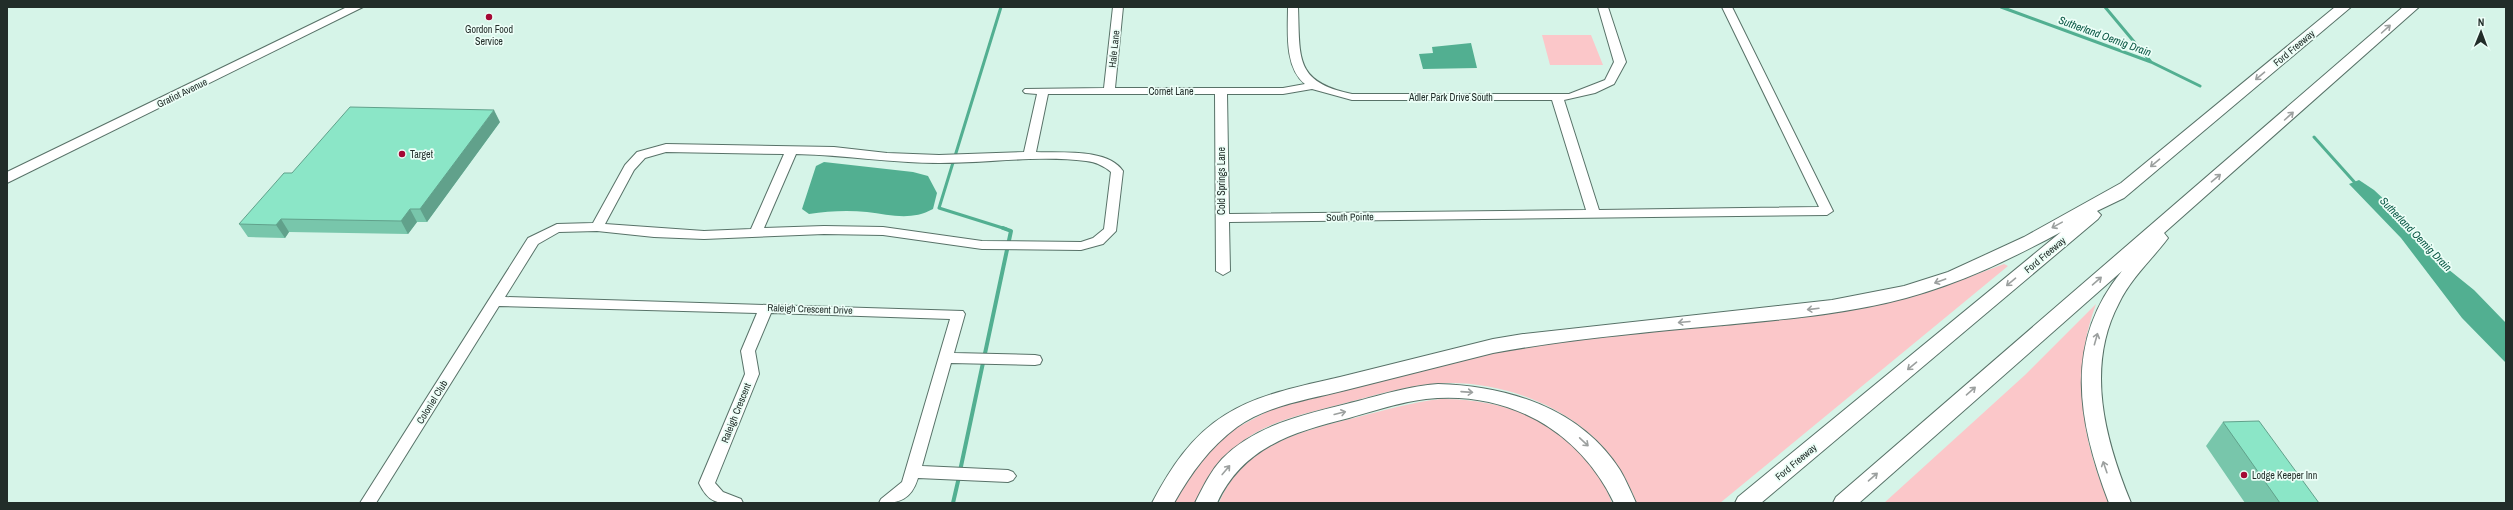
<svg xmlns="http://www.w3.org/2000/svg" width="2513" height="510" font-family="'Archivo Narrow',sans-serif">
	<rect width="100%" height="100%" fill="#d6f4e8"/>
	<path fill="#fbc7c9" d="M1542,35H1591L1603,65H1550Z
		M2004,264L2008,266L1720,503H1636C1634,494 1628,484 1624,476C1591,415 1514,382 1447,383C1410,384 1373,396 1338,405C1304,414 1268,421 1240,443C1219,460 1206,480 1195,503H1173L1190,472L1229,432L1274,408L1497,352L1559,341L1822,314L1878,305L1932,291Z
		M2096,304C2071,371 2081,439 2109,503H1884L2025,375Z
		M1441,399C1514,398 1586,431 1612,503H1219C1243,444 1302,431 1358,417C1385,410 1413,402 1441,399Z"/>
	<path fill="#52af91" d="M1471,43L1477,68L1423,69L1419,54L1433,53L1432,47Z
		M824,162L913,172L928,176L937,193L933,209C911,221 891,215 867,212C848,210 828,211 809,214L802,209L816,166Z
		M2359,180L2374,190L2405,219L2407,226L2443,265L2474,290L2506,323V363L2462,318L2401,238L2349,184Z"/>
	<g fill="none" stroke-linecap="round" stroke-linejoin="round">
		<path stroke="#52af91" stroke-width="3" d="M1001,7L939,208L1006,229
			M2001,7L2151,62L2200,86
			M2105,7L2151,62
			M2314,137L2357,185"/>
		<path stroke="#52af91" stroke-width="4" d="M960,471L1011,231L1003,228
			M953,503L959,477"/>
		<g stroke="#587268" stroke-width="2">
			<path id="minor" d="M1113,7H1123L1115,88H1283L1305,84C1284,67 1288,31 1288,7H1298C1300,58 1294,82 1352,94H1569L1605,80L1614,62L1598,7H1608L1626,62L1614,84L1595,93L1564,100L1599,210L1819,207L1722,7H1732L1833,211L1827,215L1229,222L1230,271L1223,275L1216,271L1215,94H1048L1036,152C1060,153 1108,148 1123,171L1116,231L1103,244L1081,250L982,249L883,235L824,234L704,239L654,237L597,231L559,232L538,244L505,297L963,311L965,314L954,353L1035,355L1040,356L1042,360L1040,364L1035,365L951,363L922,466L1008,470L1013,472L1016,476L1013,480L1008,482L918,478C911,500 900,503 879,503L881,499L902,482L950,319L771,313L755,351L759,374L715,483L723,492L741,499L743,503C720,503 710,506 699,483L745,374L741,351L757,313L499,306L376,503H360L528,238L557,224L593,223L625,165L637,152L666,144L834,147L887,153L939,155L1024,152L1037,94L1025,93L1023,91L1025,89L1104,88ZM1312,89L1352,100H1552L1586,210L1229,214L1227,94H1283ZM666,152L784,154L751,229L704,231L605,224L634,170L645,158ZM796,154C844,155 892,163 940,163C988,163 1038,155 1086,161C1096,162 1104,166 1111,172L1104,229L1093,238L1081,242L982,241L883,227L824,226L764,228Z"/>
		</g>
		<g stroke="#587268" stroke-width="2">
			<path id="major" d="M347,7H363L7,183V172Z"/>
		</g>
		<g stroke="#587268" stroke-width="2">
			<path id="highway" d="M2335,7H2351L2124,198L2097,211L2101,215L2098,219L1761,503H1735L1738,497L2061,232C2011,259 1961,283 1906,298C1847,314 1785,319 1724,325C1647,332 1569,339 1493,353C1444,365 1395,378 1346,390C1311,399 1267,405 1237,427C1209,448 1191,473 1174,503H1152C1170,469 1191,436 1225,415C1258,394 1301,386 1340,377C1391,364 1442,352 1493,339L1523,334L1832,300L1904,286L1948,272L2024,237L2121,183Z
				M2403,7H2419L2164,233L2168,238L2165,242C2150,261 2130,280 2119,303C2085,367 2105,440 2131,503H2109C2078,422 2063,343 2122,271L1859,503H1833L1836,497Z
				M1438,384C1508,386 1580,408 1620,470C1626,480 1631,492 1636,503H1614C1579,430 1507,390 1426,399C1400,402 1374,411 1349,418C1293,432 1243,447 1217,503H1195C1203,487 1210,472 1222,459C1257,423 1311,413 1358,401C1384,394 1410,386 1438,384Z"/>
		</g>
		<use href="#minor" fill="#fff" fill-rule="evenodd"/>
		<use href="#major" fill="#fff" fill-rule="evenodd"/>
		<use href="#highway" fill="#fff" fill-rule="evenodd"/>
	</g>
	<path fill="#78c6ab" d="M500,122L427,222H417L408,234L289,232L285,238L248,237L239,224Z
		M2223,422L2319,503H2245L2206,446Z"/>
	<path fill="#61a18b" d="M494,110L500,122L427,222L420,209Z
		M410,209L417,222L408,234L401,221Z
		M281,219L289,232L285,238L276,225Z"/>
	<path fill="#8be6c7" stroke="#61a18b" d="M350,107L494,110L420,209H410L401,221L281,219L276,225L239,224L284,173H292Z
		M2259,421L2319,503H2280L2223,422Z"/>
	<defs><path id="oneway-shaft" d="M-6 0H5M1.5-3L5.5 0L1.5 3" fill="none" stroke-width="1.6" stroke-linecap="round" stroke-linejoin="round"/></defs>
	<g stroke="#9ca09f">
		<use href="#oneway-shaft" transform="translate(2386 29) rotate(-42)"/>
		<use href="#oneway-shaft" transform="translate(2260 76) rotate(140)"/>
		<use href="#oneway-shaft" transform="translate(2289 116) rotate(-42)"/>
		<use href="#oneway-shaft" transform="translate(2155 163) rotate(140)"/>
		<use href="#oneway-shaft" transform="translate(2216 178) rotate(-40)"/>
		<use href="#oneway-shaft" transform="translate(2057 225) rotate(151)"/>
		<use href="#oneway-shaft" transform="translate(1940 281) rotate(160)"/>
		<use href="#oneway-shaft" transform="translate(2097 281) rotate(-41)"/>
		<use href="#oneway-shaft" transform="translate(2011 282) rotate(140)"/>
		<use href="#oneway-shaft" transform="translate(1813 309) rotate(173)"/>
		<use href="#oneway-shaft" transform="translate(1684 322) rotate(175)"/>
		<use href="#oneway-shaft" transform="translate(2096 339) rotate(-74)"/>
		<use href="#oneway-shaft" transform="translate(1912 366) rotate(140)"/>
		<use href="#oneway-shaft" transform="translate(1971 391) rotate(-41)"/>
		<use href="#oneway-shaft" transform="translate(1467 392) rotate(4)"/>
		<use href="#oneway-shaft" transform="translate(1340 413) rotate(-14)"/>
		<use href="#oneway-shaft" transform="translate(1584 442) rotate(43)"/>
		<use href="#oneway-shaft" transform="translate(2105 467) rotate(-109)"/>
		<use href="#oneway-shaft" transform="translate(1226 470) rotate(-50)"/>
		<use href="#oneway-shaft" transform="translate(1873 477) rotate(-41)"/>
	</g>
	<g fill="#a40834" stroke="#ecfef7" stroke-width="1.5">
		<circle cx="489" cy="17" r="4"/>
		<circle cx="402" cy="154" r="4"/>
		<circle cx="2244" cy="475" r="4"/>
	</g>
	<g text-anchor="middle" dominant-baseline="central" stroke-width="3.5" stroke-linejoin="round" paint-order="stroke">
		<g font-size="10" fill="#222d29" stroke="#ecfef7" text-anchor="start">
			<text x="489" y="29" text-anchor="middle">Gordon Food<tspan x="489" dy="12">Service</tspan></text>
			<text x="410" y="154">Target</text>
			<text x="2252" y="475">Lodge Keeper Inn</text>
		</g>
		<g font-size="10" fill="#222d29" stroke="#ecfef7">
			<text transform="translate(2294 48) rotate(-40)">Ford Freeway</text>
			<text transform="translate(1114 49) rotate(-84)">Hale Lane</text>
			<text x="1171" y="91">Cornet Lane</text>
			<text transform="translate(182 93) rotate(-26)">Gratiot Avenue</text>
			<text x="1451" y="97">Adler Park Drive South</text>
			<text transform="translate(1221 181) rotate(-90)">Cold Springs Lane</text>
			<text transform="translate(1350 217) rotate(-1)">South Pointe</text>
			<text transform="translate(2045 255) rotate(-40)">Ford Freeway</text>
			<text transform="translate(810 309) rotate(2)">Raleigh Crescent Drive</text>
			<text transform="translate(432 402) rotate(-58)">Coloniel Club</text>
			<text transform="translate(736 413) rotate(-68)">Raleigh Crescent</text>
			<text transform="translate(1796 462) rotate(-40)">Ford Freeway</text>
		</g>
		<g font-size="11" font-style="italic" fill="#095744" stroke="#ecfef7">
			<text transform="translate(2105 36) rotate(20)">Sutherland Oemig Drain</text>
			<text transform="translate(2416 234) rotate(46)">Sutherland Oemig Drain</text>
		</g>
	</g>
	<rect width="2513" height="510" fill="none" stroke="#222d29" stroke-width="16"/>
	<g transform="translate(2481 32) rotate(1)" stroke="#ecfef7" stroke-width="3" paint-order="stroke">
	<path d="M0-3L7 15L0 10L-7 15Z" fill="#222d29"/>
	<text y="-6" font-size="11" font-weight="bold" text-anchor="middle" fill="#222d29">N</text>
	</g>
</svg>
